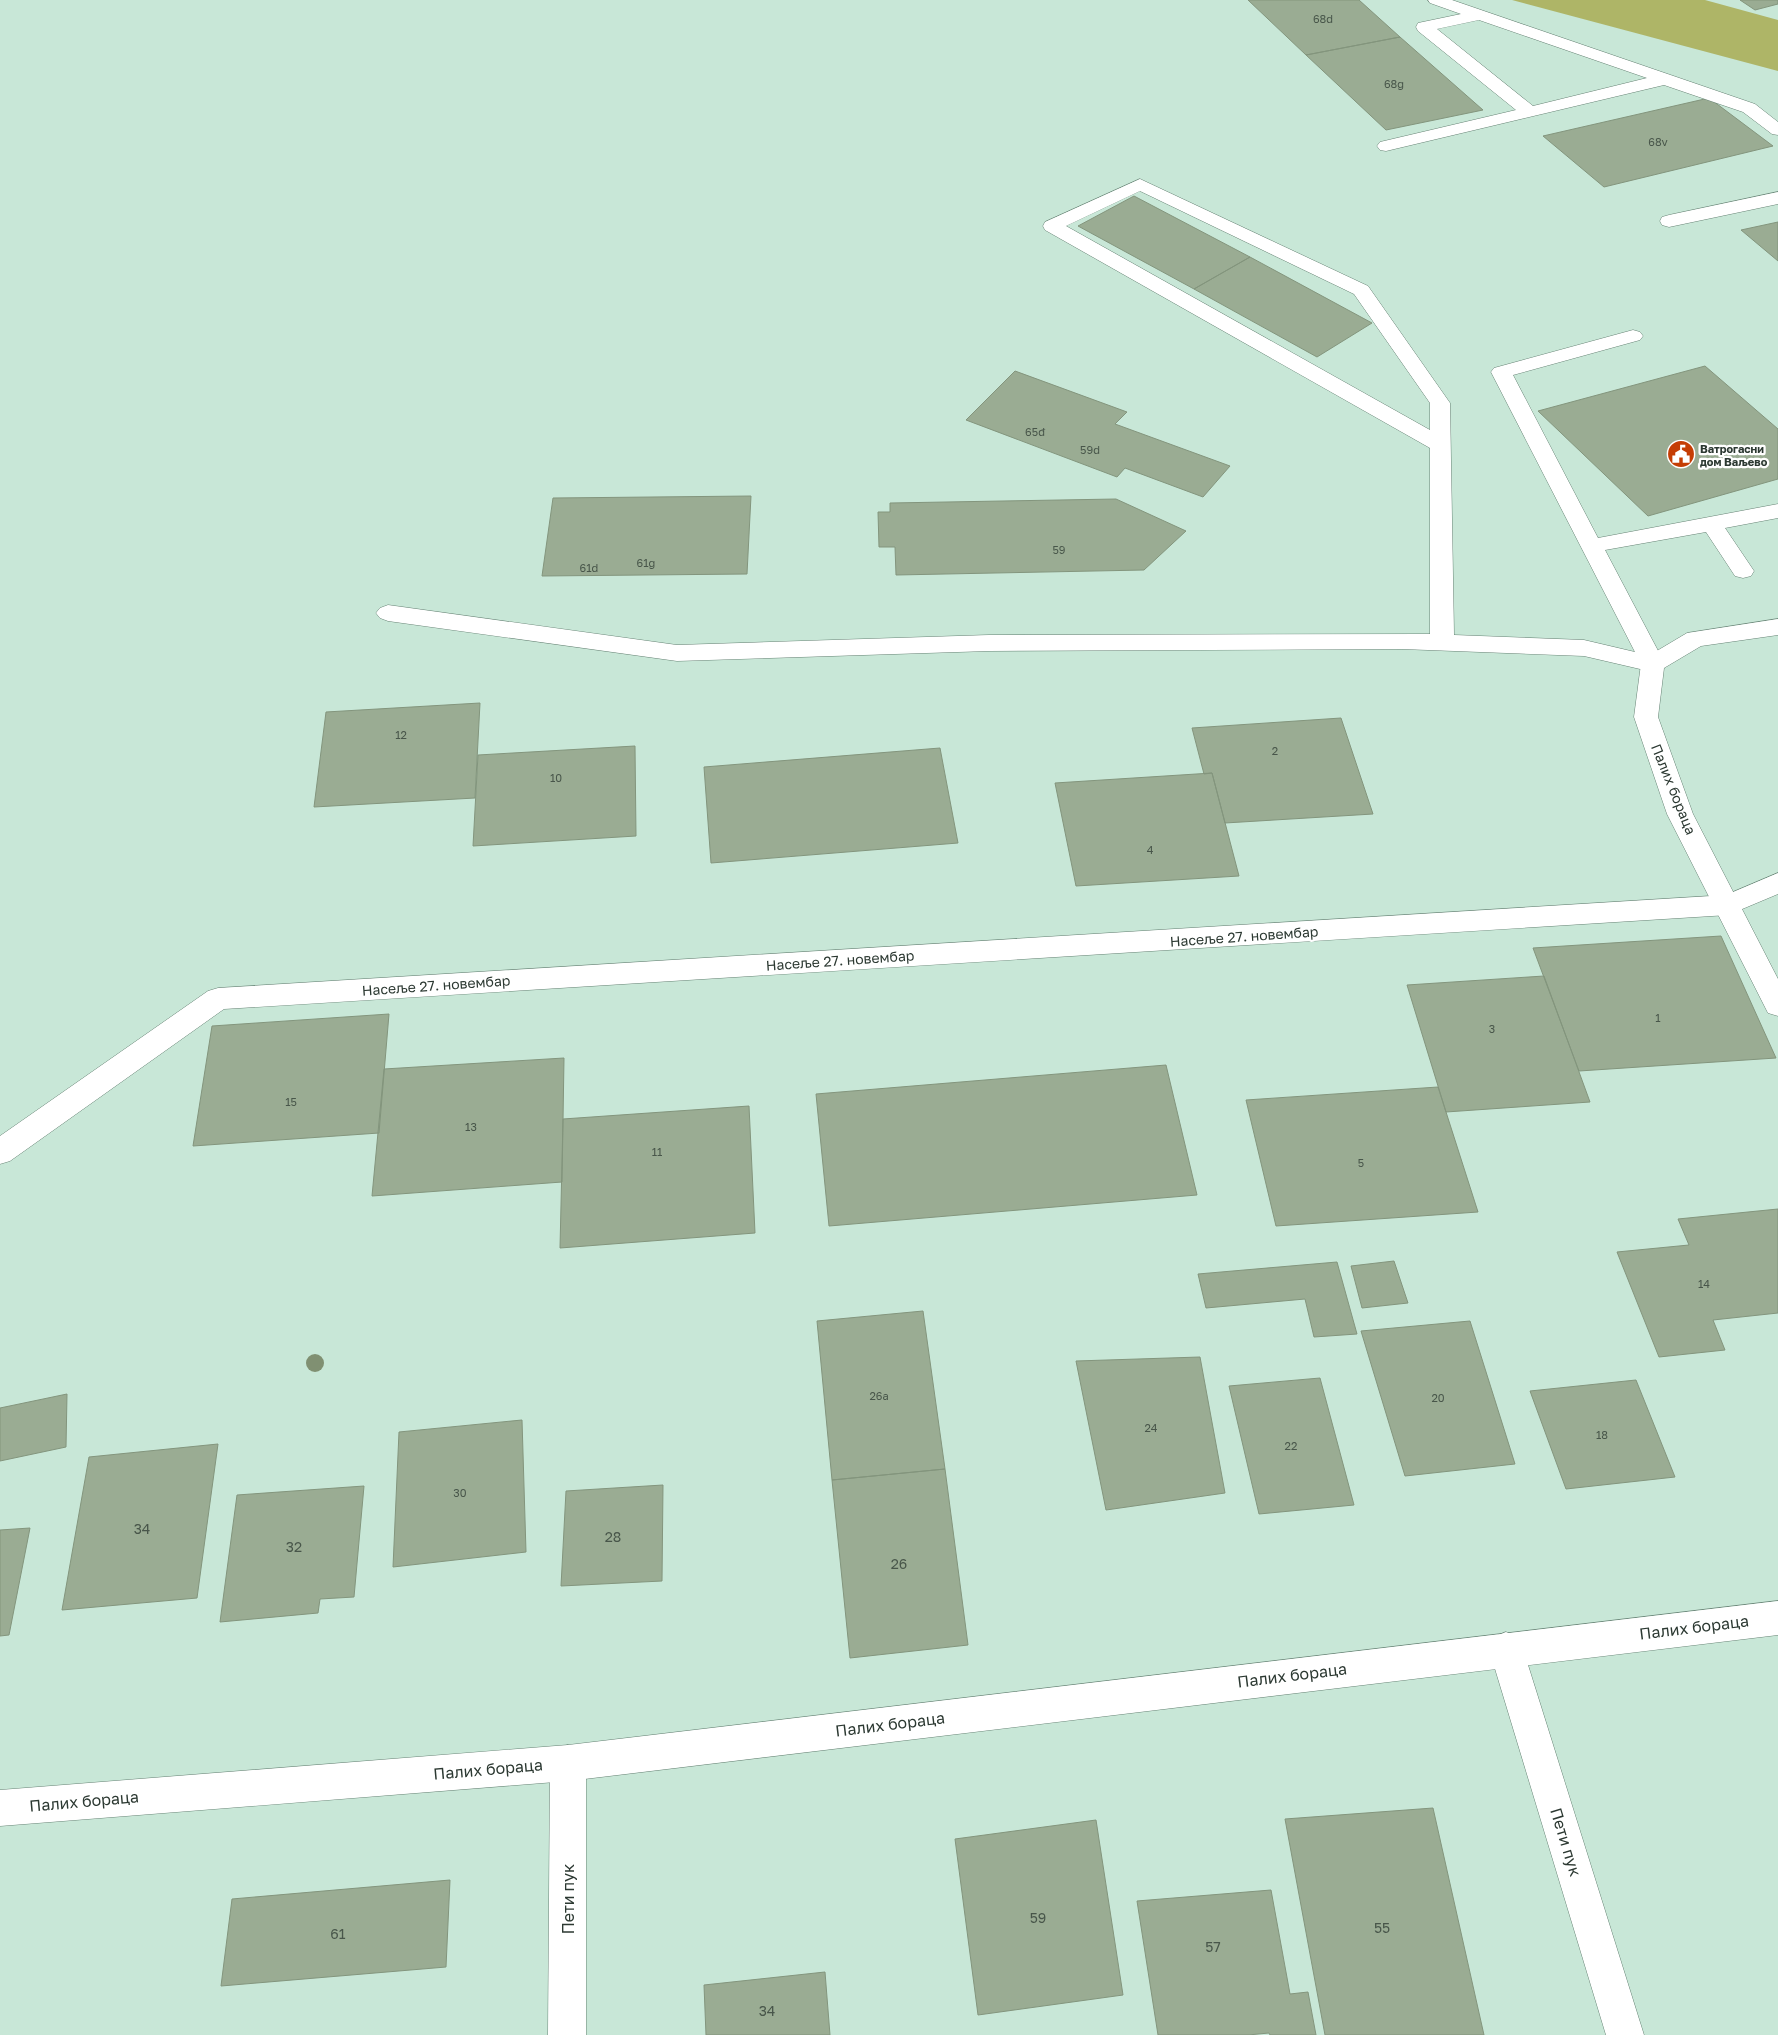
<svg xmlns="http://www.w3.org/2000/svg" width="1778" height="2035" font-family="'Golos Text',sans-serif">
	<rect width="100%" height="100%" fill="#c8e7d7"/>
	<path fill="#aeb567" d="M1512,0H1705L1778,20V71Z"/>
	<path fill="#9aac93" stroke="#83957d" d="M1248,0H1359L1400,37L1306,55Z
		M1740,0H1778V4L1755,10Z
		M1400,37L1483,110L1386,130L1306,55Z
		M1709,98L1773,146L1604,187L1543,136Z
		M1134,196L1250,257L1194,289L1078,226Z
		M1778,222V261L1741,230Z
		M1250,257L1372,323L1317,357L1194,289Z
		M1705,366L1778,429V479L1648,516L1538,411Z
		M1015,371L1127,412L1115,424L1230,466L1203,497L1125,468L1117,477L966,420Z
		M751,496L747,574L542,576L553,498Z
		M1116,499L1186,531L1144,570L896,575L895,547H879L878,512H890V503Z
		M480,703L475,798L314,807L326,712Z
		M1341,718L1373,814L1225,823L1212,773L1204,774L1192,728Z
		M635,746L636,836L473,846L478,755Z
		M940,748L958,843L711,863L704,767Z
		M1212,773L1239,876L1076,886L1055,783Z
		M1721,936L1776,1058L1579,1071L1533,948Z
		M1544,976L1590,1102L1446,1112L1407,985Z
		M389,1014L379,1133L193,1146L212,1026Z
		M564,1058L562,1182L372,1196L384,1069Z
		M1166,1065L1197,1195L829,1226L816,1094Z
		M1438,1087L1478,1212L1276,1226L1246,1100Z
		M749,1106L755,1233L560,1248L563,1119Z
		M1778,1209V1313L1713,1320L1725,1350L1659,1357L1617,1252L1689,1245L1678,1219Z
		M1394,1261L1408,1303L1362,1308L1351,1266Z
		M1337,1262L1357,1334L1314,1337L1305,1299L1206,1308L1198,1274Z
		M923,1311L945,1469L832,1480L817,1321Z
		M1470,1321L1515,1464L1405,1476L1361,1331Z
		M1200,1357L1225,1493L1106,1510L1076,1361Z
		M1320,1378L1354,1505L1259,1514L1229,1386Z
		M1636,1380L1675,1477L1566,1489L1530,1391Z
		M67,1394L66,1447L0,1461V1408Z
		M522,1420L526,1552L393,1567L399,1432Z
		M218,1444L197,1598L62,1610L89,1457Z
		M945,1469L968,1645L850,1658L832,1480Z
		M663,1485L662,1581L561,1586L566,1491Z
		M364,1486L354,1597L320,1599L318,1613L220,1622L237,1495Z
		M30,1528L9,1635L0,1636V1530Z
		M1433,1808L1484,2035H1325L1285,1819Z
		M1096,1820L1123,1995L978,2015L955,1839Z
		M450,1880L446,1967L221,1986L232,1899Z
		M1271,1890L1290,1994L1308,1992L1316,2035H1270L1269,2033L1248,2035H1158L1137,1901Z
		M825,1972L830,2035H706L704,1985Z"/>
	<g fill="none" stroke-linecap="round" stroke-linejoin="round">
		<g stroke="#678375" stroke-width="1">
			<path id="service" d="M1428,0H1452L1755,104L1778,122V135L1772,134L1743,112L1664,85L1386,151L1380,150L1377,146L1380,142L1516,110L1418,31L1416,27L1418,23L1461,14L1430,3ZM1479,20L1647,78L1533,106L1437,29Z
				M1140,179L1368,286L1450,403L1454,635L1584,640L1635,652L1491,372L1494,368L1633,330L1640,332L1643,336L1640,340L1513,375L1598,538L1778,504V518L1725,528L1754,571L1751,576L1743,578L1735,576L1706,532L1605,550L1665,664L1661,670L1653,672L1584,656L1402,649L989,651L677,661L388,621L380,618L376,613L380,608L388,605L677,645L989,635L1430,634V448L1045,230L1043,226L1045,222ZM1140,191L1354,294L1430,403V430L1066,226Z
				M1778,192V204L1669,227L1662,225L1660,221L1662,217L1669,215Z
				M1728,895L1737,898L1741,905L1737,912L1728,915L224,1009L10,1161L0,1164V1136L208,991L218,988Z"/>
		</g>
		<g stroke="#678375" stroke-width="1">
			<path id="minor" d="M1778,873V894L1728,915L1719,912L1715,905L1719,898Z
				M1506,1632L1518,1637L1523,1649L1644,2035H1606L1489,1649L1494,1637Z
				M568,1745L581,1750L586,1763V2035H548L550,1763L555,1750Z"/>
		</g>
		<g stroke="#678375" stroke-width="1">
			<path id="tertiary" d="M1778,619V635L1701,646L1664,668L1658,717L1693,814L1778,979V1016L1768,1013L1667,814L1634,717L1641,664L1645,658L1687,633Z
				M1778,1601V1635L568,1781L0,1826V1790L568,1745Z"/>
		</g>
		<use href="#service" fill="#fff" fill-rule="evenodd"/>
		<use href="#minor" fill="#fff" fill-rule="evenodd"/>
		<use href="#tertiary" fill="#fff" fill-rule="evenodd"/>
	</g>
	<circle fill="#809072" cx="315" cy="1363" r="9"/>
	<defs>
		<g id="civic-disc" transform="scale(1.4375)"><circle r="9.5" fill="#c53d04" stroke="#fff"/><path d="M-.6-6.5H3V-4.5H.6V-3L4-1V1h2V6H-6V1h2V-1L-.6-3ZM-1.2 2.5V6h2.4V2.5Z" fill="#fff"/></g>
	</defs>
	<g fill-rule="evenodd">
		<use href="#civic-disc" x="1681" y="454"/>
	</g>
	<g text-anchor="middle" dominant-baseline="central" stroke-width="4.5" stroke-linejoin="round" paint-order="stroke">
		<g font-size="11" fill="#48564a">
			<text x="1323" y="18">68d</text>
			<text x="1394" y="83">68g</text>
			<text x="1658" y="141">68v</text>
			<text x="1035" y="431">65đ</text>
			<text x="1090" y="449">59d</text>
			<text x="1059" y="549">59</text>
			<text x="646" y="562">61g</text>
			<text x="589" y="567">61d</text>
			<text x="401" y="734">12</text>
			<text x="1275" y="750">2</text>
			<text x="556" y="777">10</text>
			<text x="1150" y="849">4</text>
			<text x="1658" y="1017">1</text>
			<text x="1492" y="1028">3</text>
			<text x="291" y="1101">15</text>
			<text x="471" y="1126">13</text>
			<text x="657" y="1151">11</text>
			<text x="1361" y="1162">5</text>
			<text x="1704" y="1283">14</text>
			<text x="879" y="1395">26a</text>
			<text x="1438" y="1397">20</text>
			<text x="1151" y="1427">24</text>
			<text x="1602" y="1434">18</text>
			<text x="1291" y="1445">22</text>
			<text x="460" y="1492">30</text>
		</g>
		<g font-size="11" font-weight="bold" fill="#2c3932" stroke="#fff" text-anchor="start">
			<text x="1700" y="448">Ватрогасни<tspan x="1700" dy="13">дом Ваљево</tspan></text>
		</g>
		<g font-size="14" fill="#2c3932" stroke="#fff">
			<text transform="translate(1674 789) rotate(68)">Палих бораца</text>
			<text transform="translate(1244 936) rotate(-4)">Насеље 27. новембар</text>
			<text transform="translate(840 960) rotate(-4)">Насеље 27. новембар</text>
			<text transform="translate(436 985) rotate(-4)">Насеље 27. новембар</text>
		</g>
		<g font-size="14" fill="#48564a">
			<text x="142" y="1528">34</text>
			<text x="613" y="1536">28</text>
			<text x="294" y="1546">32</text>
			<text x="899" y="1563">26</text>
			<text x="1038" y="1917">59</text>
			<text x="1382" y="1927">55</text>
			<text x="338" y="1933">61</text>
			<text x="1213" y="1946">57</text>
			<text x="767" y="2010">34</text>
		</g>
		<g font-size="16" fill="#2c3932" stroke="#fff">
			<text transform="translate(1694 1627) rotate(-7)">Палих бораца</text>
			<text transform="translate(1292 1675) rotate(-7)">Палих бораца</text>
			<text transform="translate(890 1724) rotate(-7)">Палих бораца</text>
			<text transform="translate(488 1769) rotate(-5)">Палих бораца</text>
			<text transform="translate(84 1801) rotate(-5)">Палих бораца</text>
			<text transform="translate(1566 1842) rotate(73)">Пети пук</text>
			<text transform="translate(568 1899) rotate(-90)">Пети пук</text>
		</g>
	</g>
</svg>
